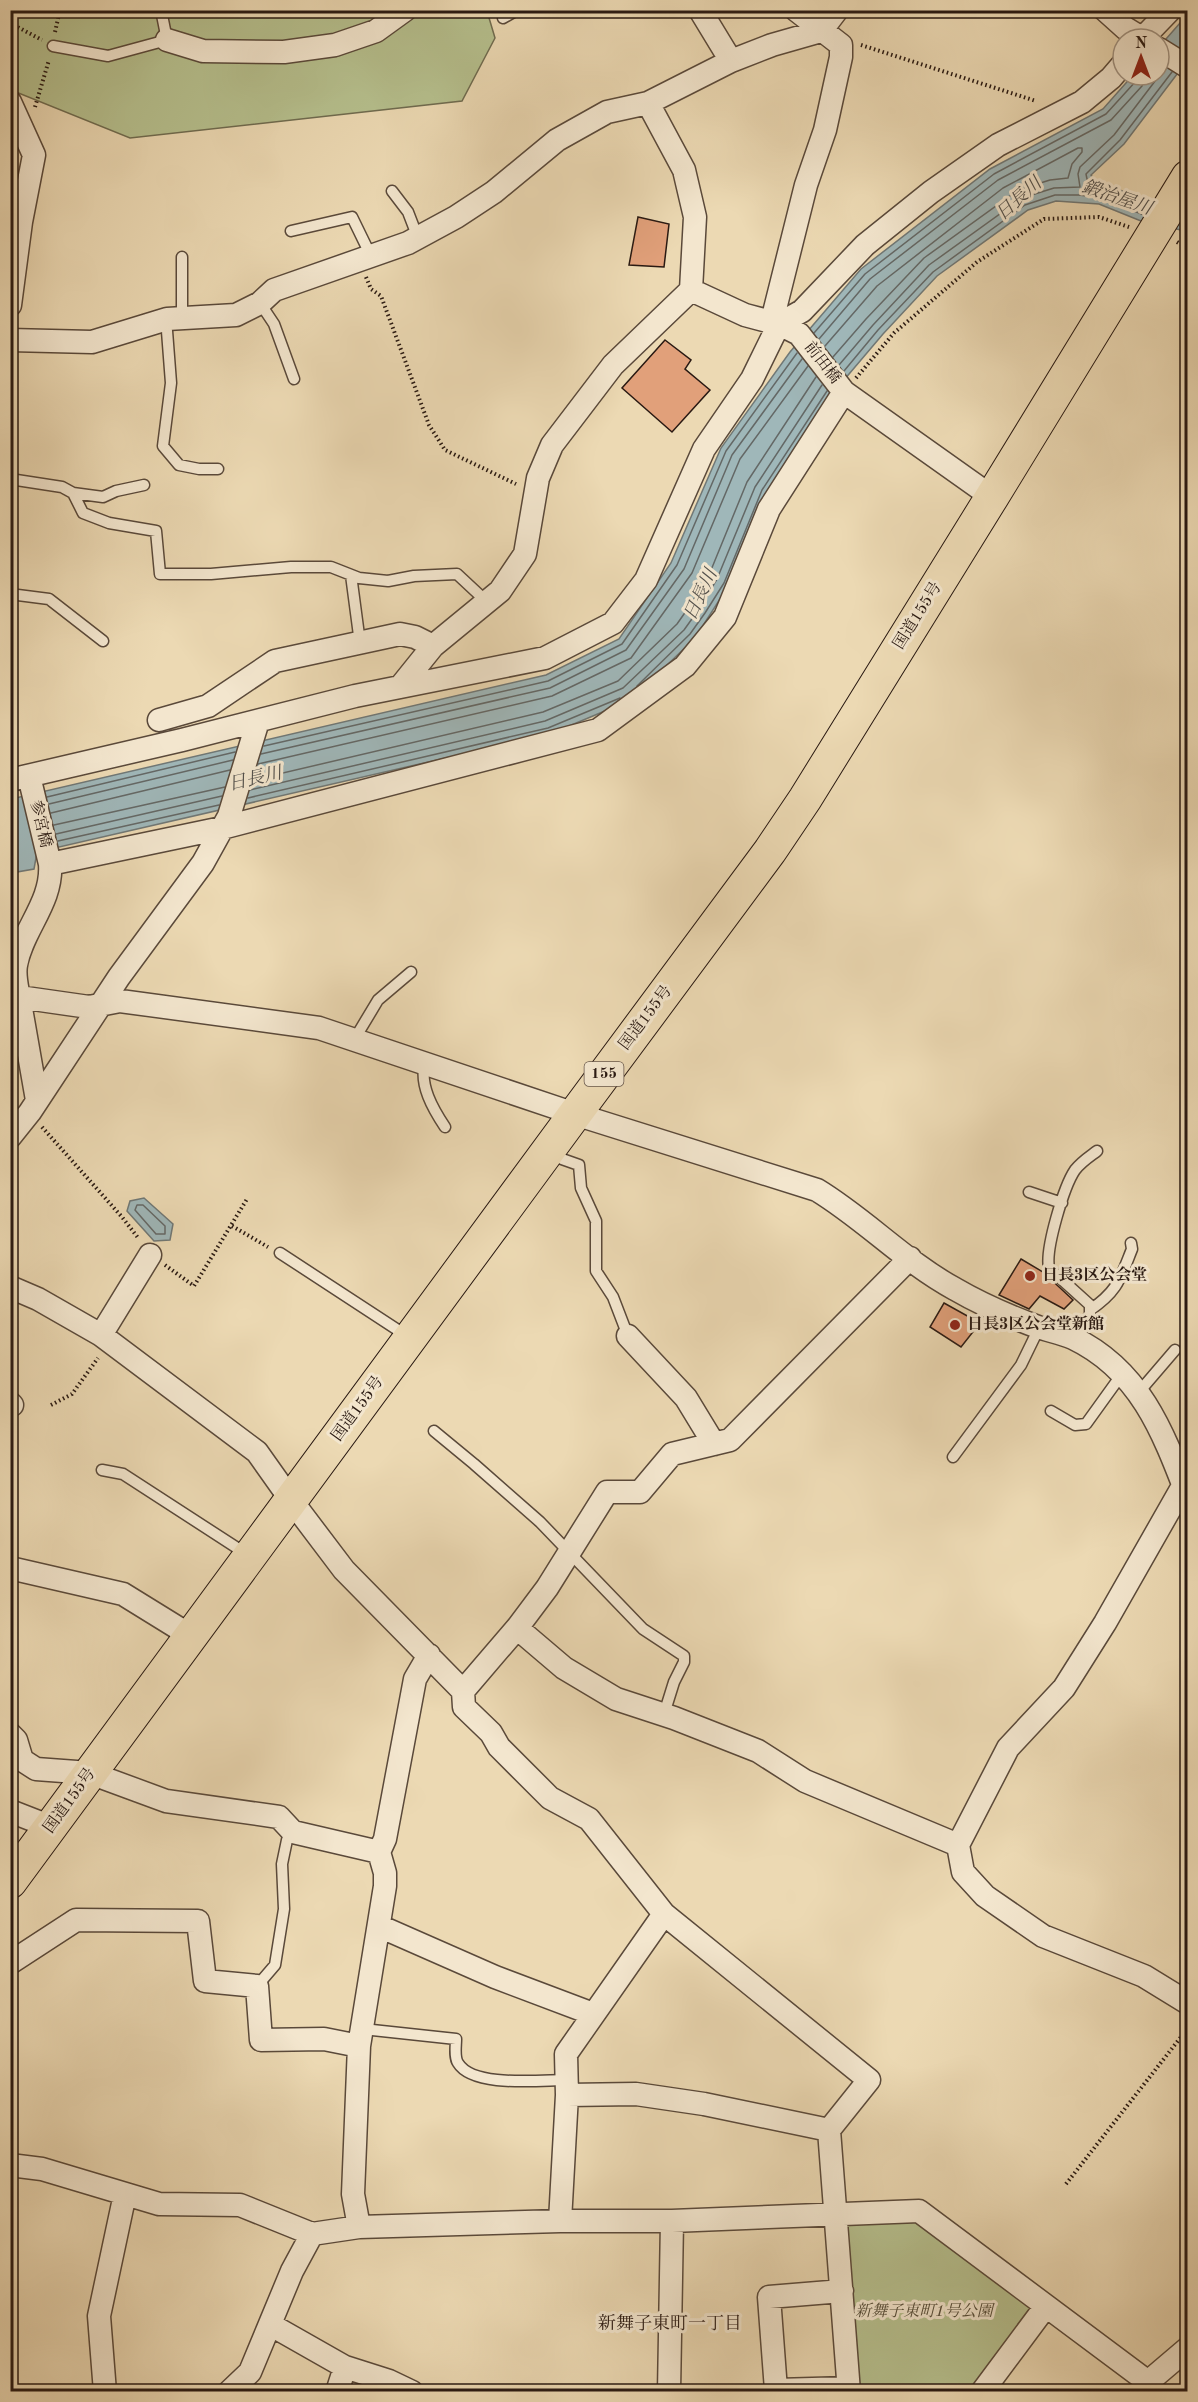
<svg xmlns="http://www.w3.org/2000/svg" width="1198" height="2402" font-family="'Old Standard TT','Noto Serif JP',serif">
	<rect width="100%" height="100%" fill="#ecd9b3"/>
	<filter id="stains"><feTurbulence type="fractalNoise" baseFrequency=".00333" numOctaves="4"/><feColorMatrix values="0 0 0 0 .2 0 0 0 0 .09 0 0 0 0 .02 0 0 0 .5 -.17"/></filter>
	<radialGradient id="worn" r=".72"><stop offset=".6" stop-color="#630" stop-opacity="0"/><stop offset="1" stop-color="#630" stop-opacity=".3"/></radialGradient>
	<path fill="#b6c08e" stroke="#706c50" stroke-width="1.5" d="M10,11H487L495,38L462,101L130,138L11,90Z
		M919,2211L1046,2306L982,2391H849L837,2215Z"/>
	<path fill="#9fb7b9" stroke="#707876" stroke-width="1.5" d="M1187,15V61L1124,144L1091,175L1096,182L1187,213V234L1181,230L1141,221L1099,204L1056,201L1028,210L937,276L883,334L827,400L729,585L695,638L631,700L550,734L37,852L34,869L11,873V799L546,675L619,639L671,563L721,448L790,352L861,269L990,169L1103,109L1133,75H1159V47Z
		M144,1198L173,1224L170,1240L154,1241L127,1211L130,1201Z"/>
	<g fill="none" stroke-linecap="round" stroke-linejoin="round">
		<path stroke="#646866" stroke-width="1.5" d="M1150,205L1093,187L1087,179L1086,174L1120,140L1172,72
			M814,333L865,274L994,174L1106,114L1136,81L1137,75
			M819,339L870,279L998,180L1111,120L1142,86L1145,75
			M825,346L877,286L1003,188L1078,148H1082V152L1072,164L1068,178L1050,180L1018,190L924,258L866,319L833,357
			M839,365L873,325L929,265L1022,198L1054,188L1080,187L1078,174L1080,167L1114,135L1165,68
			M844,371L878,330L933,272L1025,205L1055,195H1079L1102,198L1144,215
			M637,686L690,634L705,613L724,583L762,490L827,391
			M264,746L548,681L622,644L677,565L726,451L797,353
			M261,754L550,688L626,650L684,569L732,455L802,359
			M258,764L552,696L631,658L692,573L740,459L808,366
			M253,780L543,712L618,681L677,624L691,604L709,575L747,482L816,377
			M250,790L545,721L623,688L684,630L699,609L717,579L755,487L822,385
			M47,797L235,752
			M248,798L548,728L620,698
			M49,804L233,760
			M51,813L230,770
			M54,825L225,787
			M56,834L222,796
			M58,841L219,805
			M137,1205H143L165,1226V1234H156L135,1210Z"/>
	</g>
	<path fill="#e1a07a" stroke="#291912" stroke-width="1.5" d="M638,217L669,224L664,267L629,265Z
		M665,340L691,360L685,369L710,390L672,432L622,388Z
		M1021,1259L1043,1272L1073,1300L1064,1309L1040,1296L1029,1309L999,1295Z
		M944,1303L980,1323L961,1347L930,1327Z"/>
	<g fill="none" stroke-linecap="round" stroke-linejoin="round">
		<g stroke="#5a493a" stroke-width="13">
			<path id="service" d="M503,18L517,10
				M53,46L108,56L167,40L161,10
				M392,191L408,212L418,238
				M291,231L352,217L371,256
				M182,257V318
				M260,303L274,324L294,379
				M162,321L167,331L171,383L163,446L179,465L199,469H218
				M10,479L62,487L73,493L83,513L109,523L156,531L160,574H211L291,567H331L359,578L388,581L414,576L457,574L487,602
				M73,493L103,497L116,491L144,485
				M351,575L360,643
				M10,594L49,599L103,641
				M354,1040L378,1000L411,972
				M425,1063C419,1085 433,1109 445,1127
				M551,1151L562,1159L579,1165L581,1188L596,1221V1271L613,1297L628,1336
				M1029,1192L1062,1203
				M280,1253L407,1336
				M1090,1310C1118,1291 1120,1279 1132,1249L1131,1243
				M1076,1340L1090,1314V1305L1049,1268C1045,1249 1064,1186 1075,1170C1081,1162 1089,1157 1097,1151
				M1139,1392L1175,1350
				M1051,1411L1075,1425L1086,1424L1122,1374
				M434,1431L474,1464L540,1522L643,1629L684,1656V1662L674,1682L664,1714
				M953,1457L1021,1365L1039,1328
				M102,1470L123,1474L248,1555
				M257,1986L275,1965L284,1909L282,1864L287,1840L293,1832
				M363,2029L456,2039C456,2046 454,2057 458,2063C473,2088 540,2080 567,2080"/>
		</g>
		<g stroke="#5a493a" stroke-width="25">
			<path id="minor" d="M700,10L731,61
				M1105,10L1125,28L1143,39
				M1142,39L1170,10
				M167,40L203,51L284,52L335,45L376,31L405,10
				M1159,49L1188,67
				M10,102L34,155L21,222L10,305
				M691,290L745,315L779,324L799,334L844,392L992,497
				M779,324L775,309L806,185L825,130L841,57V45L796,10
				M10,340L92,342L167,319L236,315L260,303L274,290L408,243L456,217L494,192L557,140L607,112L648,103L731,61L772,45L821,31L837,10
				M400,687L545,658L613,623L646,580L704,449L752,379L779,324L802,311L865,245L931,192L998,145L1082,102L1111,78L1123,64
				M159,720L208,706L275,661L400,634L415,637L433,646
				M29,776L50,864
				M10,780L182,740L355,696L400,687L433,646L500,591L525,554L538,478L552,445L613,365L691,290L695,217L684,170L648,103
				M19,997C17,986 14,976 16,965C22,930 53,902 50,864L222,828L598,730L685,666L725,617L769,509L844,392
				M37,1100L19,997L89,1007L120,1001L319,1028L575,1114L817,1190C865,1219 905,1262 955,1289C979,1303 1011,1317 1038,1327C1050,1331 1061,1333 1073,1338C1140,1370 1163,1432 1188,1497
				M10,1137L30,1112L119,977L203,863L229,816L258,721
				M10,1287L38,1299L101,1335L257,1452L291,1500L344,1570L463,1691L464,1707L491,1733L499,1747L550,1798L589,1819L664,1914L869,2080L829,2130L849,2392
				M101,1335L150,1255
				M628,1336L686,1398L714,1444
				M10,1403L12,1405
				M1183,1486L1105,1623L1064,1688L1008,1748L958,1845L963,1872L985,1896L1043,1936L1144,1976L1188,2003
				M10,1568L123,1594L191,1636
				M517,1628L564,1668L616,1699L674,1718L758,1751L805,1781L958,1845
				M463,1691L517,1628L547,1588L607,1492H640L672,1454L730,1440L910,1258
				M10,1734L16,1740L22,1760L36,1769L90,1773L166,1801L279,1817L293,1832L379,1852
				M10,1811L51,1827
				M379,1926L495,1977L593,2014
				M10,1963L76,1920L198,1921L205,1981L257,1986L261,2040L324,2039L359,2046
				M567,2095L636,2094L704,2104L829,2130
				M10,2165L42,2169L159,2204L240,2205L312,2234L359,2227L560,2221H672L919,2211L1148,2382
				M560,2221L567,2095L566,2054L664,1914
				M359,2227L353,2194L359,2046L385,1886V1873L379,1852L385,1839L415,1679L429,1655
				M842,2291L769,2297L776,2390L849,2388
				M271,2325L345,2367L389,2381L412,2392
				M105,2392L99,2316L125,2194
				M229,2392L250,2372L292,2271L312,2234
				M337,2392L345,2367
				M669,2392L672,2221
				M982,2392L1046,2306
				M1142,2392L1148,2382L1188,2348"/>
		</g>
		<g stroke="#291912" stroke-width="35">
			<path id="trunk" d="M10,1882L575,1114L770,851L805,799L992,497L1188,177"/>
		</g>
		<path stroke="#291912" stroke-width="4" stroke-dasharray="1.5 3" stroke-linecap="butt" d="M10,23L42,40
			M55,32L60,10
			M861,45L1036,101
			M35,107L49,60
			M1177,242L1188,249
			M366,277L371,289L381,296L429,425L445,450L516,484
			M856,378L894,333L977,262L1044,219L1099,217L1129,227
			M42,1127L122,1217L139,1239
			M232,1226L268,1247
			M165,1265L194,1286L247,1199
			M51,1405L72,1394L98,1358
			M1066,2184L1188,2028"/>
		<use href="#service" stroke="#f3e6ce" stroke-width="10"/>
		<use href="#minor" stroke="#f3e6ce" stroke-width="22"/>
		<use href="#trunk" stroke="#ecd9b3" stroke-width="33"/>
	</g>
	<g fill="#8f2418" stroke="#f3e6ce" stroke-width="2">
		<circle cx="1030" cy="1276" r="6"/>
		<circle cx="955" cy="1325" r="6"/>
	</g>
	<g text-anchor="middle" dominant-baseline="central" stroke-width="6" stroke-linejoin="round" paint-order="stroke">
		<rect fill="#f3e6ce" stroke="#66564a" stroke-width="1.5" x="584.5" y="1062" width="39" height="24" rx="4.5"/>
		<g font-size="15" font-weight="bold" fill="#291912">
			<text x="604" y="1074">155</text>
		</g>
		<g font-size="16" fill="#291912" stroke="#f3e6ce">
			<text transform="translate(822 363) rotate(52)">前田橋</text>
			<text transform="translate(918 616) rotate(-58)">国道155号</text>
			<text transform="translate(40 824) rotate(77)">参宮橋</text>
			<text transform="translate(646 1018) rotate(-53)">国道155号</text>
			<text transform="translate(358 1409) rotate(-54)">国道155号</text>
			<text transform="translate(70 1801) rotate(-54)">国道155号</text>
		</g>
		<g font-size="16" font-weight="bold" fill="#291912" stroke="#f3e6ce" text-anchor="start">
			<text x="1042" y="1276">日長3区公会堂</text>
			<text x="967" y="1325">日長3区公会堂新館</text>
		</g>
		<g font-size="16" font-style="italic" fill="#534b37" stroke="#f3e6ce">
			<text x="924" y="2312">新舞子東町1号公園</text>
		</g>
		<g font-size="18" font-style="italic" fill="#52504c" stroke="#f3e6ce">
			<text transform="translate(1117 198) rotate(19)">鍛治屋川</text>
			<text transform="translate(1019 199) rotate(-42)">日長川</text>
			<text transform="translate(701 595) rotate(-65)">日長川</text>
			<text transform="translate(255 779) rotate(-13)">日長川</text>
		</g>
		<g font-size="18" fill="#291912" stroke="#f3e6ce">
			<text x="670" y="2324">新舞子東町一丁目</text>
		</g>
	</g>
	<rect width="1198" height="2402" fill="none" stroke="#ecd9b3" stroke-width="36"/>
	<rect x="12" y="12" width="1174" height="2378" fill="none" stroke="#291912" stroke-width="3"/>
	<rect x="18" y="18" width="1162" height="2366" fill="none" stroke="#291912" stroke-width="1.5"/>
	<g transform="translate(1141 57)"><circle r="28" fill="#f3e6ce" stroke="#a29483" stroke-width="1.5"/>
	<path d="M0-4.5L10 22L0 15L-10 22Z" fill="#8f2418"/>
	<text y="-9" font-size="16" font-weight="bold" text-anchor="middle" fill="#291912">N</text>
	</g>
	<rect width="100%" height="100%" filter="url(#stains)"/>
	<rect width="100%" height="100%" fill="url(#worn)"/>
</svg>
